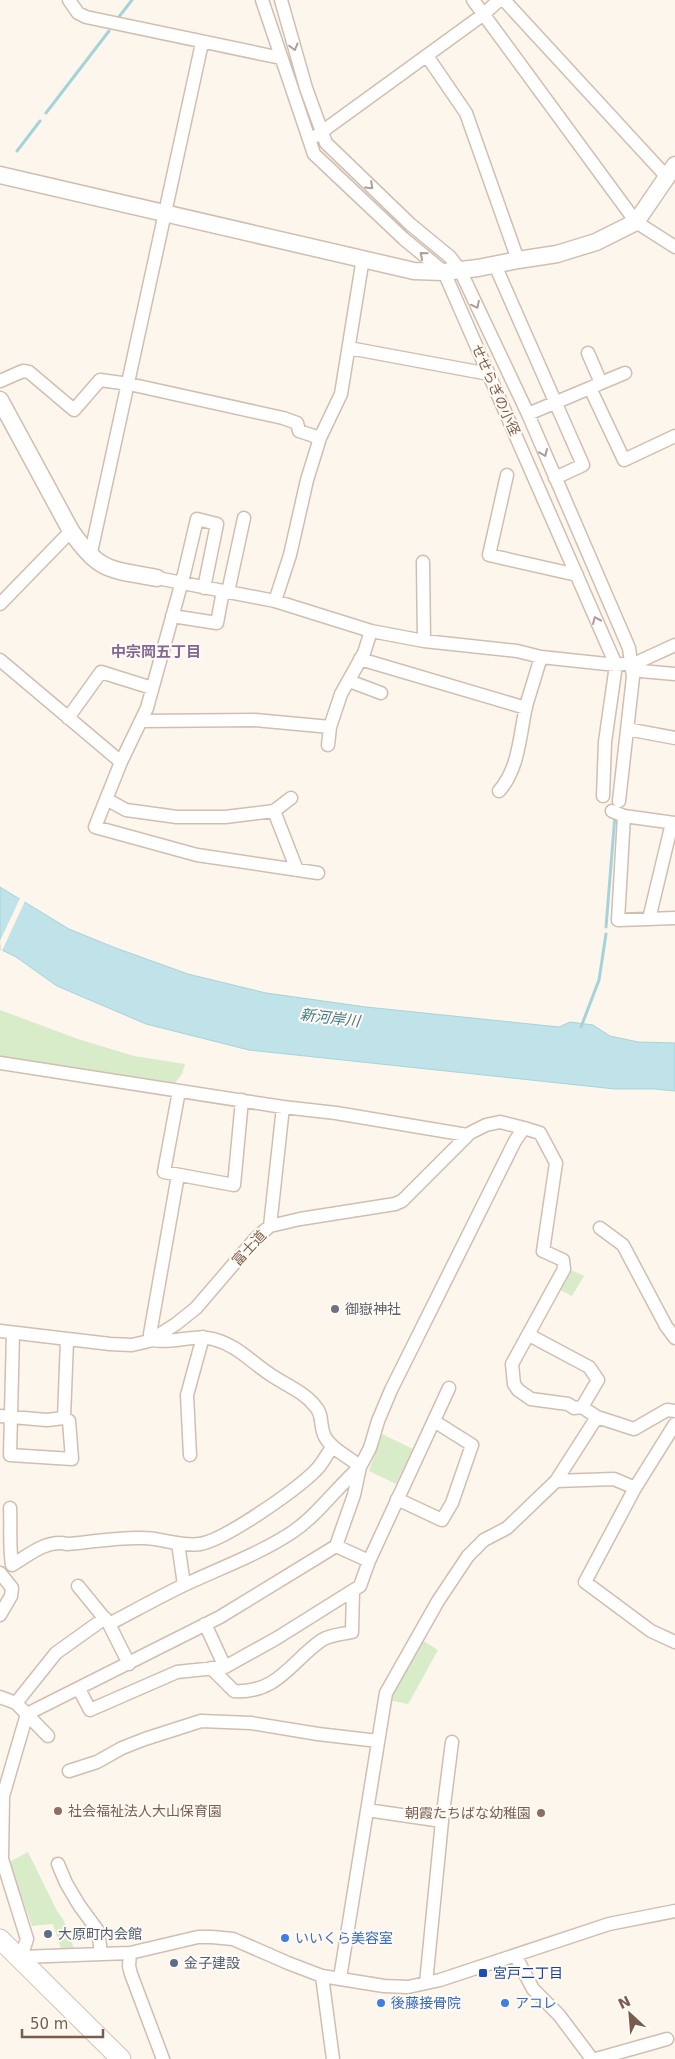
<svg xmlns="http://www.w3.org/2000/svg" width="675" height="2059" font-family="'DejaVu Sans','Noto Sans JP',sans-serif">
	<rect width="100%" height="100%" fill="#fdf6ec"/>
	<path fill="#d8ecc9" d="M0,1010L78,1039L134,1056L185,1064L182,1074L172,1087L0,1056Z
		M569,1269L584,1276L572,1296L558,1289Z
		M382,1434L413,1449L396,1484L369,1471Z
		M419,1638L438,1650L410,1701L408,1704L389,1700Z
		M28,1852L57,1911L63,1919L74,1949H61L53,1924L32,1926L9,1862Z"/>
	<path fill="#bfe3e8" stroke="#a5d3da" d="M0,887L69,929L113,947L188,974L266,993L366,1007L559,1027L570,1022L593,1025L610,1036L638,1042L675,1043V1091L655,1089H615L249,1050L146,1024L57,986L16,957L0,949Z"/>
	<path fill="#fdf6ec" d="M21,896L26,899L1,953L0,941Z"/>
	<g fill="none" stroke-linecap="round" stroke-linejoin="round">
		<path stroke="#a5d3da" stroke-width="3" d="M118,18L132,0
			M46,113L109,31
			M17,151L40,121
			M606,927L615,815
			M581,1027L599,980L606,934"/>
		<g stroke="#d1beb0" stroke-width="15">
			<path id="minor" d="M69,0L78,13L86,17L281,58
				M262,0L314,154L404,239L444,272L616,665L605,742L603,796
				M281,0L306,88L326,143L410,224L450,257L460,270L528,414L629,648L633,677L619,801
				M473,0L636,222L675,247
				M504,0L666,176
				M427,56L466,113L518,260
				M316,136L484,14L499,0
				M495,265L583,465L555,478
				M349,348L489,374
				M588,353L601,383L590,388
				M0,381L23,371L29,372L74,410L100,380L129,384L283,418L297,423L299,431L320,438
				M601,383L625,373
				M528,414L590,388L624,460L675,436
				M507,475L489,555L577,575
				M90,557L202,43
				M423,562L424,641
				M157,578L275,601L371,631L424,641L517,651L541,657L616,665L638,662L675,645
				M204,588L217,524L197,519L184,574L147,708L121,762L95,827L197,855L318,873
				M228,592L244,518
				M275,601L290,555L307,480L320,438L341,394L363,258
				M0,604L71,531
				M172,616L217,623L223,591
				M360,659L526,708
				M0,660L121,762
				M632,662L641,671L675,674
				M349,681L381,693
				M68,718L101,672L152,688
				M142,721L255,720L330,727L341,694L364,653L371,631
				M627,729L675,738
				M328,745L330,727
				M499,791C519,769 520,734 526,706C531,690 536,673 541,657
				M106,799L126,810L177,817H225L274,811L291,798
				M274,811L297,870
				M612,811L624,816L675,823
				M624,816L618,920L675,918
				M649,919L672,823
				M0,1063L283,1107L336,1113L467,1135
				M179,1091L164,1172L234,1185L242,1100
				M270,1226L283,1107
				M600,1228L623,1245L666,1326L675,1338
				M0,1331L110,1344L132,1345L149,1341L176,1324L196,1308L256,1238L270,1226L300,1219L395,1204L402,1201L470,1133L486,1125L500,1122L524,1128
				M13,1333L10,1455L72,1459L69,1421L64,1418L67,1340
				M529,1335L589,1367L598,1380L582,1407
				M675,1411L667,1410L634,1429L597,1417L582,1407L574,1408L568,1404L531,1399L518,1390L514,1384L512,1364L564,1269L563,1260L543,1251L556,1163L540,1133L524,1128L515,1141L391,1390L378,1421L370,1448L360,1467L354,1495L336,1546L220,1617L27,1714L3,1796L2,1859L27,1939L21,1957L130,1953L198,1937H212L233,1939L288,1963L322,1976L384,1986L408,1987L440,1980L609,1924L675,1911
				M0,1416L47,1420L64,1418
				M675,1424L635,1488L585,1582L651,1631L675,1642
				M190,1455L187,1395L203,1337
				M556,1481L597,1417
				M397,1499L442,1520L452,1503L472,1445L434,1421
				M10,1508C11,1527 9,1546 12,1565C29,1555 47,1539 67,1544C92,1542 118,1537 143,1538C162,1538 181,1547 200,1544C225,1540 296,1490 315,1471C323,1464 326,1454 333,1447
				M178,1543L184,1585
				M336,1546L369,1561
				M0,1573L12,1588L11,1596L0,1615
				M78,1586L109,1624L129,1664
				M109,1624C134,1611 159,1597 184,1585C220,1568 257,1555 291,1533C317,1516 336,1488 360,1467C350,1457 332,1450 325,1437C319,1426 324,1415 315,1406C304,1392 286,1385 271,1375C251,1362 237,1345 213,1339C192,1334 173,1344 152,1340L150,1334L178,1175
				M205,1624L225,1667
				M211,1668L234,1691C278,1694 292,1660 322,1640C330,1635 343,1634 352,1632L353,1591
				M79,1689L90,1710L177,1672L225,1667L277,1638L360,1586L369,1561L449,1388
				M0,1697L16,1703L48,1736
				M16,1703L56,1653L105,1618
				M69,1771L97,1762L122,1748L145,1739L201,1721L251,1723L318,1734L378,1741
				M367,1810L442,1821
				M58,1864L66,1883L79,1905L98,1931L101,1953
				M130,1953L129,1966L131,1974L163,2059
				M515,1955L533,1989L559,2015L592,2059
				M322,1976L333,2059
				M340,1978L386,1693L438,1601L468,1556L484,1540L507,1528L556,1481L614,1479L635,1488
				M426,1983L442,1821L452,1742
				M596,2059L667,2039"/>
		</g>
		<g stroke="#d1beb0" stroke-width="19">
			<path id="tertiary" d="M0,175L414,271L444,272L478,268L518,260L557,254L596,242L636,222L675,165
				M0,400L71,531C100,573 110,569 157,578"/>
		</g>
		<g stroke="#d6c0b0" stroke-width="21">
			<path id="secondary" d="M0,1939L121,2059"/>
		</g>
		<use href="#minor" stroke="#fff" stroke-width="12"/>
		<use href="#tertiary" stroke="#fff" stroke-width="16"/>
		<use href="#secondary" stroke="#fff" stroke-width="19"/>
	</g>
	<defs><path id="oneway-chevron" d="M-2-3.5L2.5 0L-2 3.5" fill="none" stroke-width="1.6" stroke-linecap="round" stroke-linejoin="round" transform="scale(1.25)"/></defs>
	<g stroke="#af9d94">
		<use href="#oneway-chevron" transform="translate(294 47) rotate(75)"/>
		<use href="#oneway-chevron" transform="translate(370 186) rotate(44)"/>
		<use href="#oneway-chevron" transform="translate(423 255) rotate(-140)"/>
		<use href="#oneway-chevron" transform="translate(476 305) rotate(64)"/>
		<use href="#oneway-chevron" transform="translate(544 453) rotate(67)"/>
		<use href="#oneway-chevron" transform="translate(596 620) rotate(-114)"/>
	</g>
	<circle fill="#6b7280" stroke="#fffaf3" stroke-width="2" cx="335" cy="1309" r="5"/>
	<g fill="#8d6e63" stroke="#fffaf3" stroke-width="2">
		<circle cx="58" cy="1811" r="5"/>
		<circle cx="541" cy="1813" r="5"/>
	</g>
	<g fill="#5c6f8a" stroke="#fffaf3" stroke-width="2">
		<circle cx="48" cy="1934" r="5"/>
		<circle cx="174" cy="1963" r="5"/>
	</g>
	<g fill="#3f7fe0" stroke="#fffaf3" stroke-width="2">
		<circle cx="285" cy="1938" r="5"/>
		<circle cx="381" cy="2003" r="5"/>
		<circle cx="505" cy="2003" r="5"/>
	</g>
	<rect fill="#1a4fb4" stroke="#fffaf3" stroke-width="2" x="478" y="1968" width="10" height="10" rx="2.5"/>
	<g text-anchor="middle" dominant-baseline="central" stroke-width="4" stroke-linejoin="round" paint-order="stroke">
		<g font-size="14" fill="#7a5c4d" stroke="#fffaf3">
			<text transform="translate(496 390) rotate(66)">せせらぎの小径</text>
			<text transform="translate(249 1248) rotate(-47)">富士道</text>
		</g>
		<g font-size="14" fill="#5b616d" stroke="#fffaf3" text-anchor="start">
			<text x="345" y="1309">御嶽神社</text>
		</g>
		<g font-size="14" fill="#785e54" stroke="#fffaf3" text-anchor="start">
			<text x="68" y="1811">社会福祉法人大山保育園</text>
			<text x="531" y="1813" text-anchor="end">朝霞たちばな幼稚園</text>
		</g>
		<g font-size="14" fill="#4e5e75" stroke="#fffaf3" text-anchor="start">
			<text x="58" y="1934">大原町内会館</text>
			<text x="184" y="1963">金子建設</text>
		</g>
		<g font-size="14" fill="#366cbe" stroke="#fffaf3" text-anchor="start">
			<text x="295" y="1938">いいくら美容室</text>
			<text x="391" y="2003">後藤接骨院</text>
			<text x="515" y="2003">アコレ</text>
		</g>
		<g font-size="14" fill="#164399" stroke="#fffaf3" text-anchor="start">
			<text x="493" y="1973">宮戸二丁目</text>
		</g>
		<g font-size="15" font-weight="bold" fill="#846695" stroke="#fffaf3">
			<text x="156" y="652">中宗岡五丁目</text>
		</g>
		<g font-size="15" font-style="italic" fill="#437c86" stroke="#fffaf3">
			<text transform="translate(330 1018) rotate(7)">新河岸川</text>
		</g>
	</g>
	<g transform="translate(630 2014) rotate(334)" stroke="#fffaf3" stroke-width="4" paint-order="stroke">
	<path d="M0-4L9 19L0 12L-9 19Z" fill="#7a5c4d"/>
	<text y="-8" font-size="14" font-weight="bold" text-anchor="middle" fill="#7a5c4d">N</text>
	</g>
	<path d="M22 2029v8h81v-8" fill="none" stroke="#7a5c4d" stroke-width="2.5"/>
	<text x="30" y="2029" font-size="15" fill="#7a5c4d" stroke="#fffaf3" stroke-width="4" paint-order="stroke">50 m</text>
</svg>
